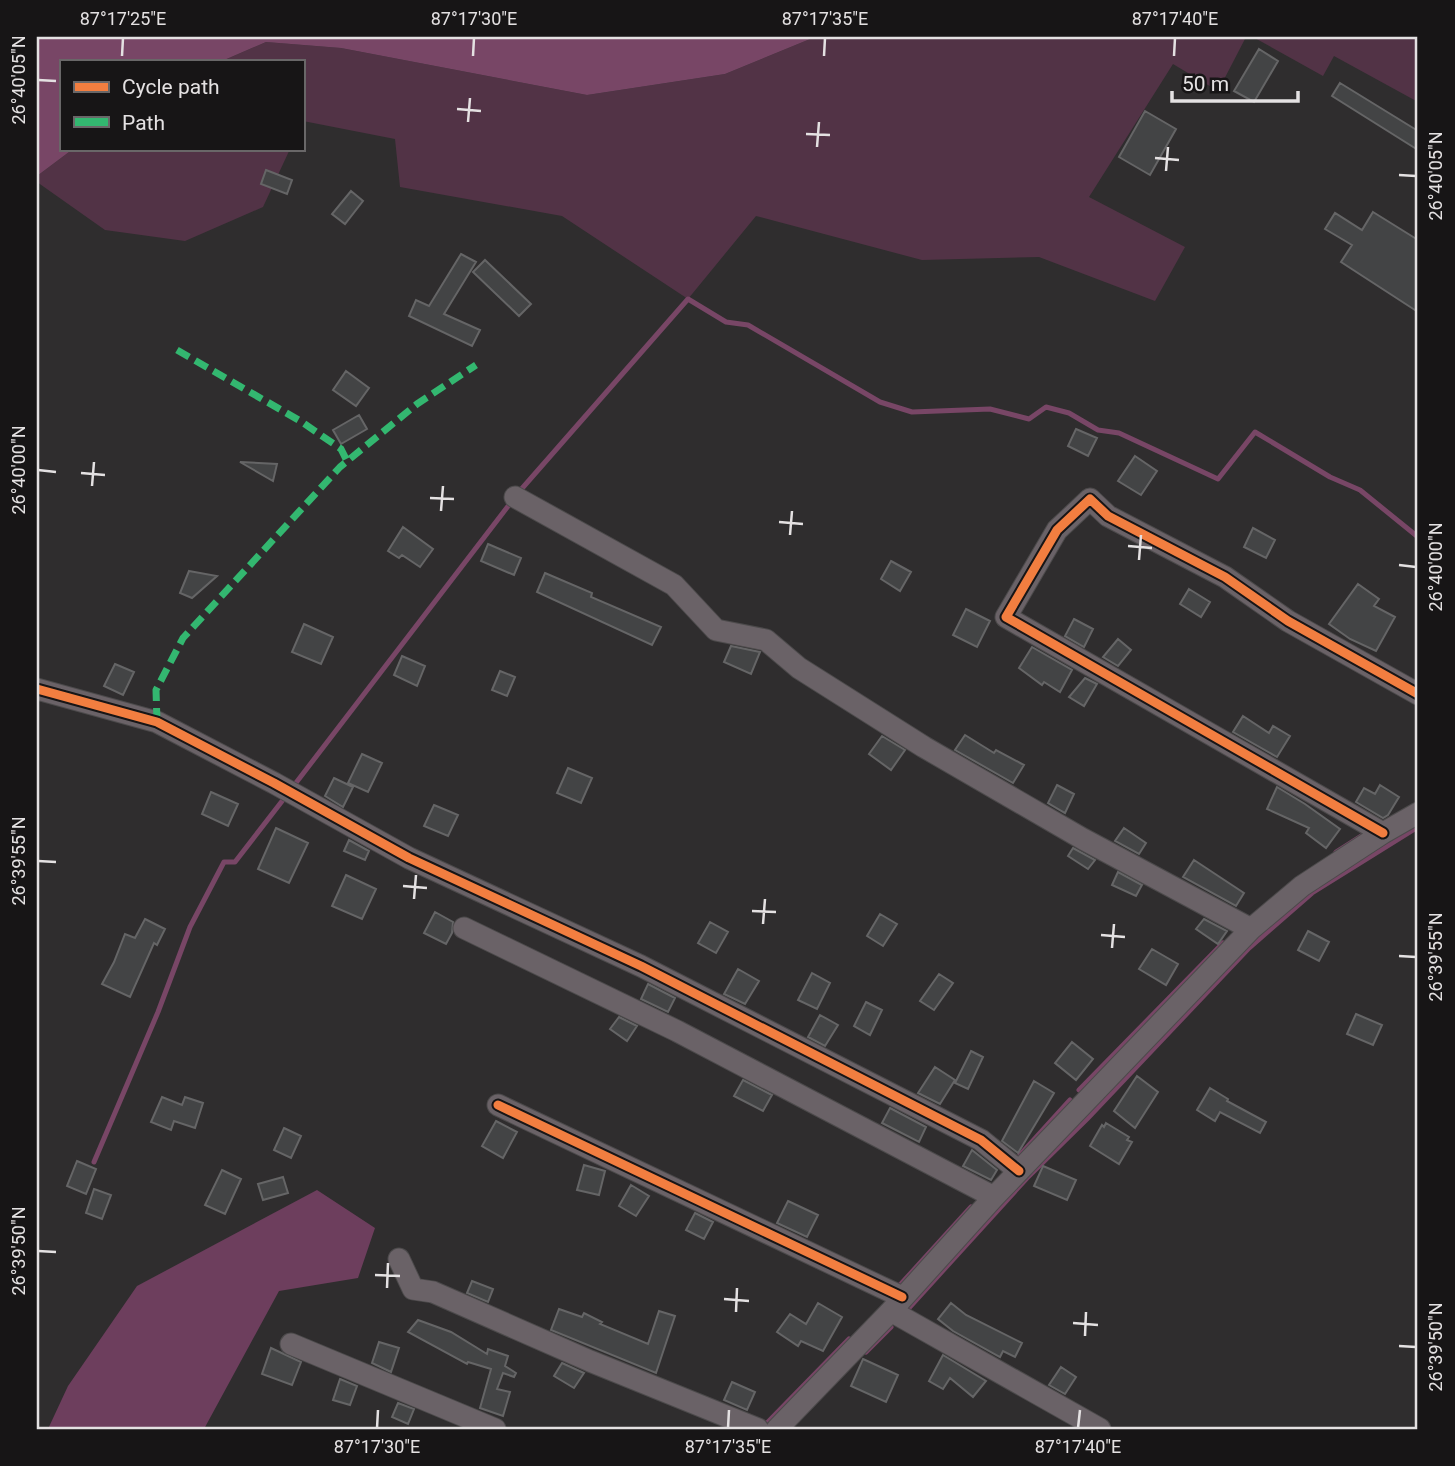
<svg xmlns="http://www.w3.org/2000/svg" width="1455" height="1466" font-family="Roboto,sans-serif">
	<rect width="100%" height="100%" fill="#2f2d2e"/>
	<path fill="#523346" d="M815,37H1246L1218,91L1173,64L1089,197L1185,247L1155,301L1039,257L922,260L756,216L688,299L562,216L400,187L395,139L303,121V61H222L266,42L341,48L587,95L725,74Z
		M1253,37H1418V102L1334,56L1323,76Z
		M73,149H290L263,207L185,241L105,230L37,182V176Z"/>
	<path fill="#6d3e5d" d="M317,1190L375,1228L358,1278L279,1291L204,1429H48L68,1386L137,1286Z"/>
	<path fill="#784666" d="M37,37H815L725,74L587,95L341,48L266,42L222,61H61V149H73L37,176Z"/>
	<g fill="none" stroke-linecap="round" stroke-linejoin="round">
		<path stroke="#784666" stroke-width="5" d="M518,493L688,299L726,322L748,325L880,402L912,412L990,409L1029,419L1046,407L1069,413L1098,430L1119,433L1218,479L1255,432L1330,477L1360,490L1418,537
			M292,788L512,501
			M1336,852L1369,831
			M1079,1090L1223,943
			M1020,1155L1070,1100
			M94,1162L158,1012L190,927L224,862H235L286,796
			M900,1285L971,1207
			M908,1309L1027,1178L1087,1119L1249,948L1312,893L1418,827
			M866,1352L891,1327
			M767,1423L849,1339"/>
	</g>
	<path fill="#434445" stroke="#656566" stroke-width="2" d="M1259,49L1278,61L1254,102L1234,91Z
		M1340,83L1418,131V150L1332,96Z
		M1145,111L1176,129L1150,175L1119,157Z
		M266,170L292,180L287,194L261,184Z
		M351,191L363,201L345,224L332,214Z
		M1373,212L1418,240V312L1341,262L1352,245L1325,229L1335,213L1362,230Z
		M461,254L476,262L444,314L480,330L472,346L409,316L416,300L429,306Z
		M485,260L531,304L519,316L473,272Z
		M346,371L369,388L356,406L333,390Z
		M359,415L367,429L341,444L333,430Z
		M1076,429L1097,438L1088,456L1068,446Z
		M1135,456L1157,471L1141,495L1118,481Z
		M240,462L277,464L273,481Z
		M403,527L433,549L420,567L402,555L399,558L388,551Z
		M1253,528L1275,540L1266,558L1244,547Z
		M488,544L521,558L514,575L481,561Z
		M891,561L911,572L900,591L881,579Z
		M189,571L217,576L192,598L180,593Z
		M545,573L592,593L591,597L661,627L652,645L537,592Z
		M1358,584L1379,599L1374,606L1395,617L1376,651L1350,639L1329,624Z
		M1189,589L1210,602L1201,617L1180,604Z
		M966,609L990,621L977,647L953,635Z
		M1074,619L1093,629L1084,647L1065,636Z
		M304,624L333,637L321,664L292,652Z
		M1118,639L1131,650L1118,666L1103,657Z
		M731,646L760,652L751,674L724,662Z
		M1032,647L1072,670L1060,692L1044,682L1042,685L1019,668Z
		M402,656L425,666L417,686L394,675Z
		M115,664L134,672L123,695L104,686Z
		M500,671L515,677L507,696L492,690Z
		M1085,678L1097,684L1084,706L1069,697Z
		M1243,716L1269,733L1273,726L1290,736L1277,757L1233,732Z
		M965,735L994,753L996,750L1024,765L1013,783L955,750Z
		M882,736L905,750L891,770L869,754Z
		M362,754L382,763L368,792L348,783Z
		M568,768L592,778L581,803L557,793Z
		M334,778L353,787L343,807L325,796Z
		M1057,785L1074,794L1065,813L1048,803Z
		M1380,785L1399,797L1388,815L1383,818L1356,802L1364,788L1375,794Z
		M1277,787L1305,804L1340,829L1326,848L1306,833L1309,828L1267,809Z
		M211,792L238,804L228,826L202,814Z
		M434,805L458,815L448,836L424,826Z
		M276,828L308,843L289,883L258,869Z
		M1124,828L1146,843L1139,854L1115,841Z
		M349,840L369,851L365,860L344,851Z
		M1073,848L1095,860L1088,869L1068,856Z
		M1194,860L1244,893L1236,906L1183,877Z
		M1118,872L1142,885L1136,896L1112,885Z
		M346,875L376,889L362,919L332,906Z
		M435,912L453,922L452,933L446,944L424,933Z
		M880,914L897,924L883,946L867,936Z
		M145,919L165,929L157,945L154,943L130,997L102,984L114,962L125,934L135,938Z
		M1204,919L1227,931L1218,944L1196,929Z
		M710,922L728,932L716,953L698,943Z
		M1308,931L1329,942L1319,961L1298,950Z
		M1152,949L1178,964L1166,985L1139,969Z
		M738,969L759,981L745,1004L724,994Z
		M812,973L830,983L817,1009L798,1000Z
		M939,974L953,983L934,1010L920,1001Z
		M648,984L675,998L668,1012L641,999Z
		M866,1002L882,1010L870,1035L854,1026Z
		M1356,1014L1382,1025L1373,1045L1347,1034Z
		M820,1015L838,1025L825,1046L808,1037Z
		M619,1017L637,1026L627,1041L610,1029Z
		M1072,1042L1093,1059L1076,1080L1055,1063Z
		M971,1051L983,1057L968,1089L955,1083Z
		M935,1067L955,1080L940,1104L918,1093Z
		M1137,1076L1158,1092L1135,1128L1114,1111Z
		M743,1080L772,1095L763,1111L734,1096Z
		M1034,1081L1054,1093L1018,1153L1002,1141Z
		M1210,1088L1228,1099L1227,1101L1266,1122L1260,1133L1220,1112L1215,1121L1197,1110Z
		M162,1097L182,1105L185,1097L203,1103L195,1128L174,1121L171,1130L151,1122Z
		M890,1108L926,1127L919,1142L882,1123Z
		M496,1121L517,1132L503,1158L482,1146Z
		M1106,1123L1129,1137L1127,1140L1132,1142L1119,1164L1090,1146L1102,1125L1104,1127Z
		M284,1128L301,1136L291,1158L274,1150Z
		M972,1150L997,1170L991,1180L963,1166Z
		M77,1161L96,1169L86,1194L67,1186Z
		M584,1165L605,1171L599,1195L577,1190Z
		M1043,1166L1076,1180L1067,1200L1034,1186Z
		M222,1170L241,1179L225,1214L205,1205Z
		M283,1177L288,1193L263,1200L258,1184Z
		M631,1185L649,1196L636,1216L619,1206Z
		M94,1189L111,1195L102,1219L86,1213Z
		M788,1201L818,1215L807,1237L777,1223Z
		M695,1213L713,1222L704,1239L686,1230Z
		M472,1281L493,1289L488,1302L467,1293Z
		M818,1303L842,1317L823,1351L801,1341L798,1346L777,1332L790,1314L806,1324Z
		M951,1303L966,1315L1022,1343L1015,1357L1003,1351L1000,1357L953,1331L938,1319Z
		M559,1309L582,1317L584,1313L602,1322L600,1324L648,1344L659,1311L675,1316L656,1373L551,1330Z
		M418,1320L451,1332L487,1354L488,1349L508,1356L505,1366L516,1373L514,1377L503,1373L497,1389L510,1392L503,1416L480,1408L491,1369L468,1362L467,1364L408,1332Z
		M379,1342L399,1348L391,1372L372,1363Z
		M271,1348L301,1362L292,1385L262,1374Z
		M943,1355L986,1381L973,1397L950,1378L943,1389L929,1381Z
		M863,1359L898,1375L886,1402L851,1386Z
		M562,1363L584,1373L574,1388L554,1376Z
		M1061,1367L1076,1377L1065,1394L1049,1385Z
		M340,1379L357,1386L350,1405L333,1400Z
		M732,1382L755,1392L747,1410L724,1400Z
		M398,1403L414,1409L408,1424L392,1417Z"/>
	<g fill="none" stroke-linecap="round" stroke-linejoin="round">
		<g stroke="#4c4a4b" stroke-width="23">
			<path id="street" d="M515,497L674,585L716,630L766,640L799,668L924,747L1083,839L1251,929
				M37,689L157,722L274,783L409,858L641,966L981,1140L1019,1171
				M1383,833L1006,617L1057,530L1090,499L1108,516L1225,577L1288,621L1418,694
				M464,928L677,1031L994,1197
				M498,1105L902,1297
				M399,1259L413,1289L433,1292L590,1361L758,1429
				M891,1311L1100,1429
				M291,1344L495,1429
				M777,1429L891,1311L994,1197L1251,929L1302,886L1383,833L1418,813"/>
		</g>
		<use href="#street" stroke="#6a6267" stroke-width="21"/>
		<path stroke="#33b770" stroke-width="7" stroke-dasharray="14 7" stroke-linecap="butt" d="M177,350L302,422L341,449L347,461
			M157,722L156,690L183,638L340,467L417,404L476,365"/>
		<g stroke="#171516" stroke-width="13">
			<path id="cycleway" d="M37,689L157,722L274,783L409,858L641,966L981,1140L1019,1171
				M1383,833L1006,617L1057,530L1090,499L1108,516L1225,577L1288,621L1418,694
				M498,1105L902,1297"/>
		</g>
		<use href="#cycleway" stroke="#f27e40" stroke-width="9"/>
	</g>
	<path fill="none" stroke="#e4e1e2" stroke-width="2.5" d="M122,56L123,38M473,56L474,38M824,56L825,38M1174,56L1175,38M38,80L56,81M457,109L481,111M468,122L470,98M806,134L830,135M817,147L819,122M1155,158L1179,160M1166,171L1168,147M1399,175L1416,176M38,470L56,472M81,473L105,475M92,486L94,462M430,498L454,499M441,511L443,486M779,522L803,524M790,535L792,511M1128,546L1152,548M1139,560L1141,535M1399,565L1416,567M38,861L56,862M403,886L427,888M414,899L416,875M752,911L776,912M763,924L765,899M1101,935L1125,937M1112,948L1114,924M1399,956L1416,957M38,1251L56,1252M375,1275L400,1276M387,1288L388,1263M724,1299L749,1301M736,1312L737,1288M1073,1323L1098,1325M1085,1336L1086,1312M1399,1346L1416,1347M377,1428L378,1410M728,1428L729,1410M1078,1428L1080,1410"/>
	<rect width="1455" height="1466" fill="none" stroke="#171516" stroke-width="77"/>
	<rect x="60" y="60" width="245" height="91" fill="#171516" stroke="#696768" stroke-width="2"/>
	<rect x="74" y="82" width="35" height="10" fill="#f27e40" stroke="#696768" stroke-width="2"/>
	<text x="122" y="94" font-size="21" fill="#e4e1e2">Cycle path</text>
	<rect x="74" y="117" width="35" height="10" fill="#33b770" stroke="#696768" stroke-width="2"/>
	<text x="122" y="130" font-size="21" fill="#e4e1e2">Path</text>
	<path d="M1172 91v10h126v-10" fill="none" stroke="#e4e1e2" stroke-width="3.5"/>
	<text x="1182" y="91" font-size="21" fill="#e4e1e2" stroke="#171516" stroke-width="5" paint-order="stroke">50 m</text>
	<rect x="38" y="38" width="1378" height="1390" fill="none" stroke="#e4e1e2" stroke-width="2.5"/>
	<g font-size="18" text-anchor="middle" fill="#e4e1e2">
		<text x="123" y="25">87°17'25"E</text>
		<text x="474" y="25">87°17'30"E</text>
		<text x="825" y="25">87°17'35"E</text>
		<text x="1175" y="25">87°17'40"E</text>
		<text transform="translate(19 80) rotate(-90)" y="6">26°40'05"N</text>
		<text transform="translate(1436 176) rotate(-90)" y="6">26°40'05"N</text>
		<text transform="translate(19 470) rotate(-90)" y="6">26°40'00"N</text>
		<text transform="translate(1436 567) rotate(-90)" y="6">26°40'00"N</text>
		<text transform="translate(19 861) rotate(-90)" y="6">26°39'55"N</text>
		<text transform="translate(1436 957) rotate(-90)" y="6">26°39'55"N</text>
		<text transform="translate(19 1251) rotate(-90)" y="6">26°39'50"N</text>
		<text transform="translate(1436 1347) rotate(-90)" y="6">26°39'50"N</text>
		<text x="377" y="1453">87°17'30"E</text>
		<text x="728" y="1453">87°17'35"E</text>
		<text x="1078" y="1453">87°17'40"E</text>
	</g>
</svg>
